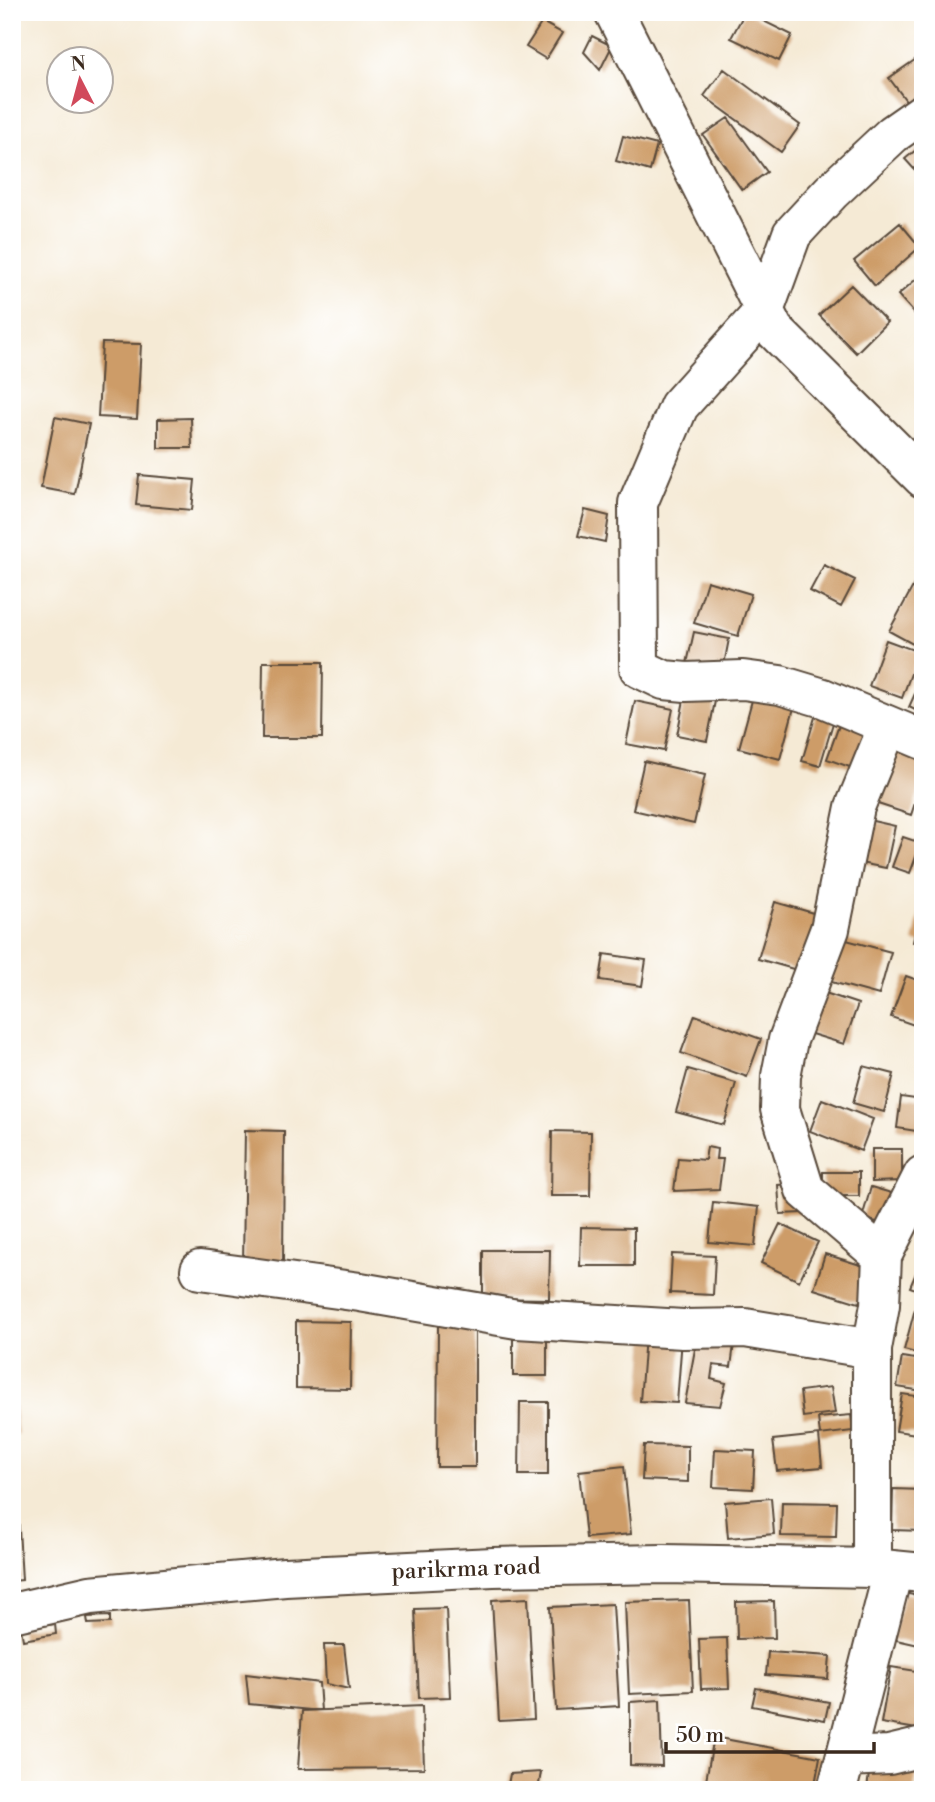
<svg xmlns="http://www.w3.org/2000/svg" width="935" height="1802" font-family="'Libre Bodoni',serif">
	<rect width="100%" height="100%" fill="#fff"/>
	<filter id="ink" filterUnits="userSpaceOnUse"><feTurbulence type="fractalNoise" baseFrequency=".0143" numOctaves="2"/><feDisplacementMap in="SourceGraphic" scale="14" xChannelSelector="R" yChannelSelector="G"/><feConvolveMatrix kernelMatrix="1 2 1 2 8 2 1 2 1" color-interpolation-filters="sRGB"/></filter>
	<filter id="wash" filterUnits="userSpaceOnUse"><feTurbulence type="fractalNoise" baseFrequency=".00686" numOctaves="4" result="noise"/><feDisplacementMap in="SourceGraphic" scale="28" xChannelSelector="R" yChannelSelector="G"/><feGaussianBlur stdDeviation="1.57" result="paint"/><feColorMatrix in="noise" values="0 0 0 0 0 0 0 0 0 0 0 0 0 0 0 0 0 1.4 0 .05"/><feComposite in="paint" operator="in"/></filter>
	<g filter="url(#wash)">
		<rect width="100%" height="100%" fill="#f5ead5"/>
		<g id="blocks">
			<path fill="#cd9c68" d="M745,12L792,35L779,61L731,38Z
				M542,22L562,33L546,59L526,47Z
				M592,36L612,46L600,70L584,52Z
				M919,57L923,62V104L914,111L889,78Z
				M724,69L800,125L781,152L704,96Z
				M728,118L767,172L742,190L703,135Z
				M623,136L657,145L650,171L616,161Z
				M923,144V179L905,159Z
				M900,223L920,247L875,286L854,261Z
				M923,273V323L898,295Z
				M851,285L887,322L856,353L819,315Z
				M102,343L141,344L137,419L98,417Z
				M55,417L89,424L75,494L41,488Z
				M191,418L192,448H158V419Z
				M139,475L195,480L192,510L136,505Z
				M585,510L609,516L605,542L578,536Z
				M824,565L855,580L841,607L810,591Z
				M917,579L923,582V643L920,648L889,631Z
				M707,581L751,594L738,636L694,623Z
				M694,632L729,639L722,675L686,668Z
				M886,640L919,652L902,698L869,686Z
				M263,662H323L322,738H262Z
				M923,676V714L909,707Z
				M686,690L716,696L707,741L677,735Z
				M754,693L795,704L780,759L739,748Z
				M635,701L673,709L664,751L626,744Z
				M818,707L836,713L820,766L802,761Z
				M842,717L876,728L861,771L827,759Z
				M896,740L923,749V779L911,815L875,803Z
				M644,761L705,775L694,824L633,810Z
				M864,819L895,826L886,868L855,862Z
				M903,837L921,843L910,873L892,867Z
				M775,902L820,915L804,972L758,959Z
				M920,910H923V944L913,942Z
				M839,938L891,952L879,995L828,981Z
				M604,954L646,960L642,986L600,980Z
				M906,976L923,982V1028L891,1017Z
				M819,991L858,1004L844,1044L805,1032Z
				M695,1015L761,1039L747,1077L681,1053Z
				M863,1066L894,1074L884,1112L853,1103Z
				M688,1069L736,1083L724,1125L676,1112Z
				M901,1097L923,1100V1132L897,1128Z
				M822,1099L873,1119L861,1151L810,1131Z
				M245,1130L284,1131L283,1264H243Z
				M552,1131L591,1132L590,1196H551Z
				M707,1147L717,1149L716,1159H723L719,1189L674,1191L678,1158L705,1160Z
				M872,1149H902V1181L872,1182Z
				M823,1172H859V1196H823Z
				M801,1183L803,1213L780,1214L778,1185Z
				M871,1187L901,1196L892,1226L862,1218Z
				M713,1202L759,1207L755,1246L709,1242Z
				M780,1224L818,1242L799,1281L761,1263Z
				M581,1227L634,1228V1266H580Z
				M483,1250H550L549,1299L483,1298Z
				M672,1254L715,1256L713,1295L670,1293Z
				M825,1254L870,1268L859,1303L814,1289Z
				M923,1257V1292L910,1287Z
				M915,1309L923,1311V1355L904,1350Z
				M296,1321L351,1322L350,1389L296,1388Z
				M513,1325H547V1376H513Z
				M438,1326H475V1467H437Z
				M698,1333L735,1337L731,1367L713,1365L711,1379L726,1383L720,1406L685,1403Z
				M645,1336L682,1338L677,1403L640,1401Z
				M902,1357L923,1360V1391L897,1387Z
				M831,1387L835,1413L803,1417L800,1391Z
				M902,1394L923,1397V1435L896,1431Z
				M12,1401H14L18,1434L12,1435Z
				M520,1402H548V1475H519Z
				M851,1415L853,1431L820,1435L818,1418Z
				M819,1435L822,1467L777,1471L773,1440Z
				M644,1445L688,1446V1482L642,1480Z
				M715,1449L755,1451L753,1489L713,1487Z
				M624,1466L631,1534L586,1538L579,1471Z
				M893,1489L923,1490V1531L892,1530Z
				M771,1498L774,1534L728,1538L725,1502Z
				M782,1502L837,1503L836,1537L781,1536Z
				M12,1511H18L22,1580L12,1581Z
				M904,1593L923,1597V1646L892,1639Z
				M528,1598L534,1719L499,1721L492,1600Z
				M689,1600L693,1691L629,1694L625,1602Z
				M774,1601L775,1638L737,1639L736,1602Z
				M613,1604L619,1706L556,1710L550,1607Z
				M446,1608L450,1697L419,1698L415,1609Z
				M110,1616V1623L88,1624L87,1617Z
				M55,1624L56,1634L23,1640L21,1629Z
				M727,1638L729,1688L701,1689L699,1639Z
				M324,1645H344L349,1689L326,1684Z
				M768,1652L830,1656L828,1679L766,1675Z
				M891,1667L923,1672V1730L881,1723Z
				M246,1674L319,1683L321,1711L249,1704Z
				M756,1688L829,1702L825,1720L752,1706Z
				M660,1700L662,1766L630,1765V1702Z
				M422,1706L424,1768L298,1769L302,1711Z
				M714,1737L820,1757L814,1790H754L706,1780Z
				M871,1758L918,1766L914,1790L867,1789Z
				M541,1772L538,1790H507L510,1774Z"/>
		</g>
	</g>
	<g filter="url(#ink)">
		<use href="#blocks" fill-opacity="0" stroke="#574739" stroke-width="2"/>
		<g fill="none" stroke-linecap="round" stroke-linejoin="round">
			<g stroke="#574739" stroke-width="42">
				<path id="minor" d="M614,12L774,330L923,478
					M923,113L893,134L831,192L792,234L764,311L679,406L638,503L639,668L664,680L686,682L743,680L780,685L823,698L923,740
					M882,1256L805,1190L780,1109L781,1076L788,1040L830,929L855,807L888,726
					M200,1270L360,1292L517,1319L683,1329L745,1328L872,1349
					M872,1568V1349L880,1305L882,1256L923,1175
					M12,1613L90,1595L285,1577L493,1567L664,1564L872,1568L923,1573
					M846,1757L889,1755L923,1747
					M837,1790L893,1571"/>
			</g>
			<use href="#minor" stroke="#fff" stroke-width="38"/>
		</g>
	</g>
	<g text-anchor="middle" dominant-baseline="central" stroke-width="6" stroke-linejoin="round" paint-order="stroke">
		<g font-size="23" fill="#3b2a1e" stroke="#fff">
			<text transform="translate(466 1569) rotate(-2)">parikrma road</text>
		</g>
	</g>
	<rect width="935" height="1802" fill="none" stroke="#fff" stroke-width="42"/>
	<g transform="translate(80 80) rotate(354)"><circle r="33" fill="#ffffff" stroke="#b1aaa5" stroke-width="2"/>
	<path d="M0-5L12 26L0 18L-12 26Z" fill="#d1495b"/>
	<text y="-10" font-size="19" font-weight="bold" text-anchor="middle" fill="#3b2a1e">N</text>
	</g>
	<path d="M666 1742v10h208v-10" fill="none" stroke="#3b2a1e" stroke-width="3.5"/>
	<text x="676" y="1742" font-size="21" fill="#3b2a1e" stroke="#ffffff" stroke-width="5" paint-order="stroke">50 m</text>
</svg>
